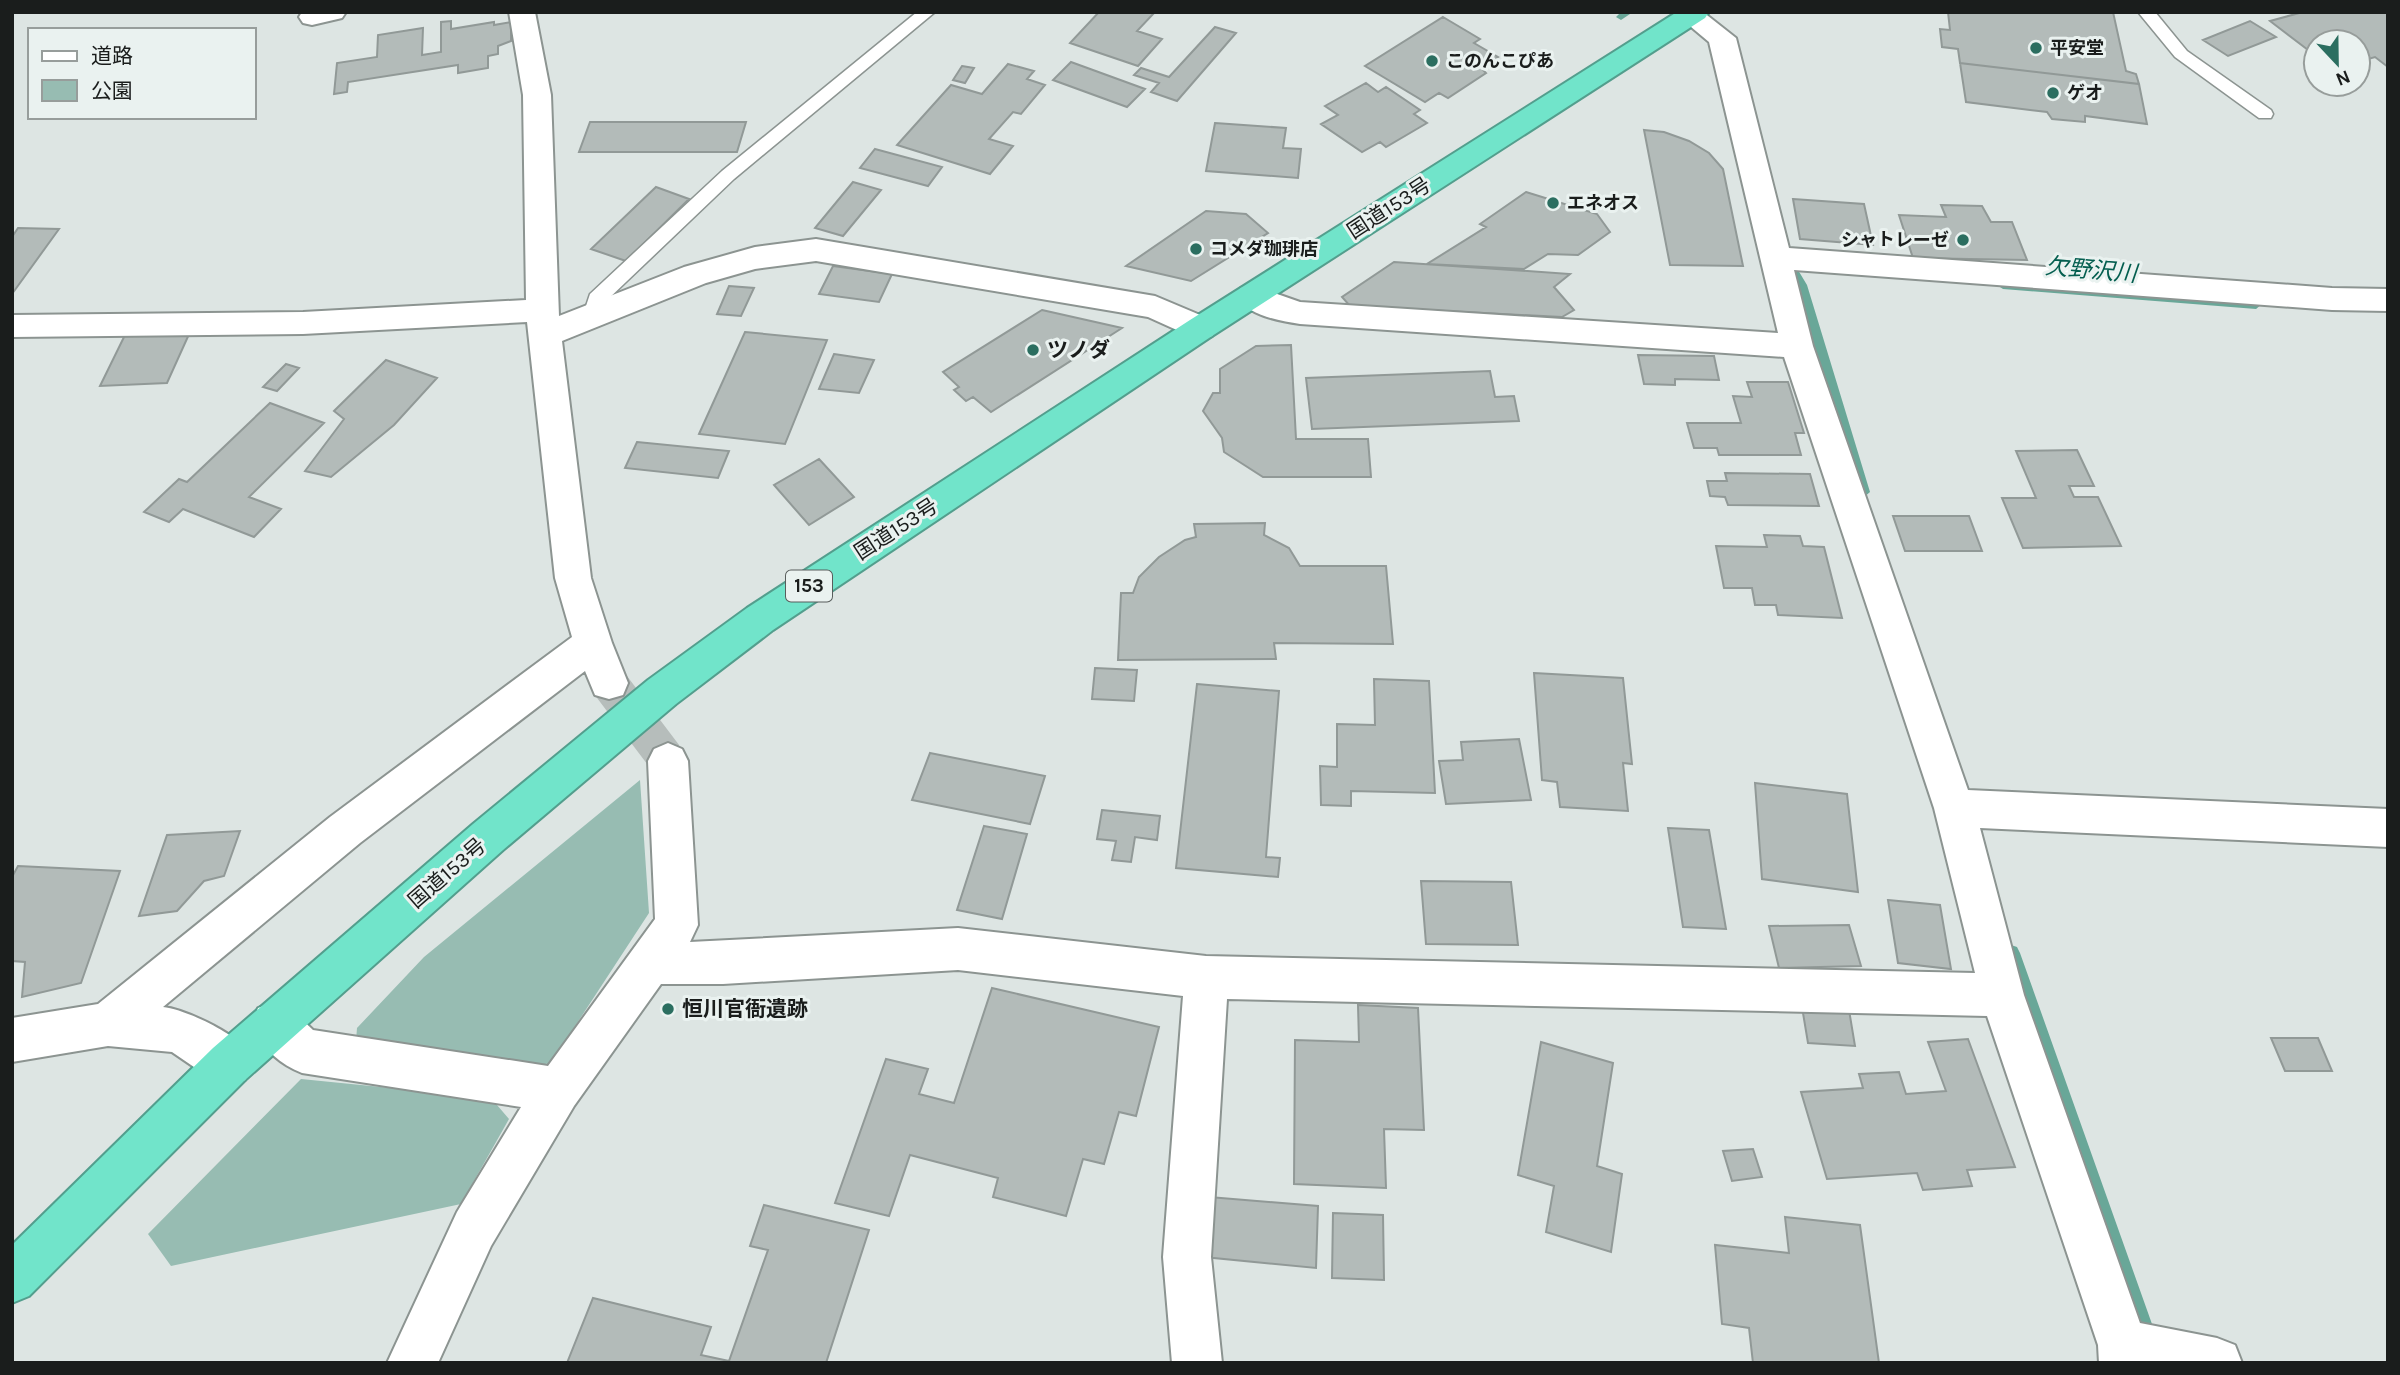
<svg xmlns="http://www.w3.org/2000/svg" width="2400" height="1375" font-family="Karla,'Noto Sans JP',sans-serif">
	<rect width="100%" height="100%" fill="#dde5e3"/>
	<path fill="#97bcb2" d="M640,780L649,913L551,1063L528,1067L356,1041L357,1028L424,957Z
		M301,1079L491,1098L509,1119L461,1204L171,1266L148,1234Z"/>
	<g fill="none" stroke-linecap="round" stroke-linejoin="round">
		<path fill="#69a798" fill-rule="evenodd" d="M1621,12H1633L1621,20L1616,17Z
			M1791,264L1795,265L1807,285L1870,492L1863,498L1856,492L1795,285L1785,268Z
			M2003,281L2256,299L2262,304L2256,309L2003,289L1997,285Z
			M2011,945L2017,947L2020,953L2152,1324L2149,1331L2142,1334L2135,1331L2132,1324L2002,953L2005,947Z"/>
	</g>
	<path fill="#b3bbb9" stroke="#919997" stroke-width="2" d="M1099,12H1155L1137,31L1162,39L1138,66L1070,43Z
		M1948,12H2113L2126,71L2136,74L2139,84L1960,63L1958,49L1942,47L1940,29L1950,30Z
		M2303,12H2388V67L2375,57L2358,62V42H2316V56L2270,21Z
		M1443,17L1480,39L1474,43L1498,57L1481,68L1486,73L1448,98L1439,93L1425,102L1365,66Z
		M451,21V29L494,22V25L511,22V41L498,46V54L488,56V68L458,73V65L348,82L347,92L334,94L337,63L377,57L378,35L423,28L422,55L441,52V22Z
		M2250,21L2276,37L2228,56L2203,40Z
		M1215,27L1236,33L1177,101L1151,92L1159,83L1134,75L1141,68L1169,77Z
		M1071,62L1145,89L1127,107L1053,80Z
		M1960,63L2139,84L2147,124L2085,116V122L2052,119L2047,112L1966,102Z
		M1008,64L1034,71L1027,79L1045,85L1021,114L1013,112L989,139L1013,146L990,174L897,145L951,85L982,94Z
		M962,66L974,68L965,83L953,80Z
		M1366,83L1378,92L1386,87L1420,110L1414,114L1427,123L1386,147L1380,142L1362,152L1321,124L1338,115L1325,106Z
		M590,122H746L737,152H579Z
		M1215,123L1286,128L1283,148L1301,149L1298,178L1206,171Z
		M1644,130L1664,132L1689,141L1709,153L1723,169L1743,266L1670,265Z
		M875,149L942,167L928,186L860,168Z
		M853,182L881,190L843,236L815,228Z
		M656,187L689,199L626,261L591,249Z
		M1526,192L1597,214L1610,232L1578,255L1548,254L1524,269L1427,264L1486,227L1480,224Z
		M1793,199L1864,204L1873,245L1800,239Z
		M1941,205L1982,206L1991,222H2012L2027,260L1913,258L1899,215L1946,217Z
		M1206,211L1246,214L1268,233L1191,281L1126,266Z
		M18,228L59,229L12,294V237Z
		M1394,262L1570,274L1554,287L1574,310L1562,317L1350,306L1342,297Z
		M833,266L892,274L879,302L819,294Z
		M729,286L754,288L741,316L717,314Z
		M1042,310L1122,328L991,412L973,397L966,401L954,390L959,387L943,372Z
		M190,332L167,383L100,386L125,335Z
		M745,332L827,340L785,444L699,434Z
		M1291,345L1296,439H1368L1371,477H1263L1224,452L1222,438L1203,411L1213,393H1220V369L1256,346Z
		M834,354L874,360L859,393L819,389Z
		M1638,355L1714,356L1719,380L1675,379V385L1644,384Z
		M386,360L437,378L394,425L331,477L305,471L344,419L334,411Z
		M286,364L299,368L277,391L263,387Z
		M1490,371L1495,397L1514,396L1519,421L1312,429L1306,378Z
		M1747,382H1788L1804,433H1795L1801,455H1719L1717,448H1694L1687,423H1741L1733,396L1752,397Z
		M270,403L324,423L249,497L281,509L254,537L183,509L169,522L144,512L179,479L187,482Z
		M637,442L729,451L718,478L625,468Z
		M2077,450L2094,486H2069L2074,497H2098L2121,546L2023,548L2002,498H2036L2016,451Z
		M819,459L854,497L809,525L774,485Z
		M1725,473L1810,474L1819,506L1728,505L1725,497L1710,496L1707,481H1727Z
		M1893,516H1969L1982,551H1905Z
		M1265,523L1264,535L1289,548L1300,566H1386L1393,644L1274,643L1276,659L1118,660L1121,593H1133L1139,577L1159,557L1185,540L1196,537L1194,524Z
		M1764,535L1800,536L1803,546L1824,547L1842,618L1778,615L1776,605H1755L1752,588H1724L1716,546L1767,547Z
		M1095,668L1137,670L1134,701L1092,699Z
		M1534,673L1623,678L1632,764L1623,763L1628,811L1560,807L1557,782L1542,780Z
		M1374,679L1429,681L1435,793L1351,791V806L1321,805L1320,766L1337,767V724L1375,725Z
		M1197,684L1279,691L1266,857L1280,858L1278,877L1176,868Z
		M1519,739L1531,800L1446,804L1439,761L1463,760L1461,742Z
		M930,753L1045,776L1030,824L912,800Z
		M1755,783L1847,794L1858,892L1762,879Z
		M1102,810L1160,816L1157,840L1135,837L1131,862L1112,860L1116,841L1097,839Z
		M984,826L1027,834L1002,919L957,910Z
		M1668,828L1709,830L1726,929L1683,927Z
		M240,831L224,876L204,881L177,911L139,916L167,835Z
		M18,866L120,871L81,983L22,997L25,962L12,961V877Z
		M1421,881L1511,882L1518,945L1426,944Z
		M1888,900L1940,905L1951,969L1898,963Z
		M1849,925L1861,966L1779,968L1769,926Z
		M992,988L1159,1027L1136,1116L1119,1112L1104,1164L1083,1159L1066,1216L993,1197L998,1178L910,1155L889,1216L835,1203L886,1059L928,1069L919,1094L954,1103Z
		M1358,1005L1418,1008L1424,1130L1384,1129L1386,1188L1294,1184L1295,1040L1359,1042Z
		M1802,1007L1849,1010L1855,1046L1808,1043Z
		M2271,1038H2318L2332,1071H2285Z
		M1968,1039L2015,1167L1967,1170L1972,1186L1923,1190L1917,1173L1827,1179L1801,1092L1863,1088L1859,1074L1899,1072L1906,1094L1946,1091L1928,1042Z
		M1541,1042L1613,1063L1597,1166L1622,1174L1611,1252L1546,1232L1554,1186L1518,1175Z
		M1753,1149L1762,1177L1732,1181L1723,1151Z
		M1209,1197L1318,1206L1316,1268L1204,1257Z
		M764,1205L869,1230L826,1363H567L593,1298L711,1327L701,1355L729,1361L768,1250L750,1246Z
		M1333,1213L1383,1215L1384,1280L1332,1278Z
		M1785,1217L1860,1225L1879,1363H1753L1749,1328L1722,1324L1715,1245L1789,1253Z"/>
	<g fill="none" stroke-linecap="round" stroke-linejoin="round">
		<path stroke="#b6bdbb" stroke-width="37" stroke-dasharray="37 18" stroke-linecap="butt" d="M609,683L668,761"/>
		<g stroke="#8c9491" stroke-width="3">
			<path id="lane" d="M917,12H935L734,179L605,302L599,320H585L583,315L590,294L722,171Z
				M2138,12H2155L2187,51L2271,110L2273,114L2271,118H2259L2175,57Z"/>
		</g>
		<g stroke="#8c9491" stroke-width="4">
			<path id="street" d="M302,12H346L342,18L312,25L303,23L299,17Z
				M509,12H535L551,95L559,316L684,267L755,247L816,239L1155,296L1212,320L1217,328L1212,336L1201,340L1190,336L1148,317L816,261L755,269L706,283L562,341L591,578L612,643L628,683L623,695L609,699L595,695L585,671L360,843L163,1007C184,1009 233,1032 245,1049C248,1053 250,1059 252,1064L245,1080L229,1087L213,1080L172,1052L108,1046L12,1062V1018L98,1004L330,817L572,637L555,578L527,322L303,334L12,337V315L303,312L526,300L523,95Z
				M1680,12H1703L1736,38L1789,248L2332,288L2388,289V311L2332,310L1794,270L1813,346L1968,790L2388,809V847L1980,828L2024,995L2140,1323L2217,1338L2235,1345L2242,1363H2099L2098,1345L1987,1016L1227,999L1211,1257L1222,1363H1172L1163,1257L1183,996L958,970L723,984H661L574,1106L491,1246L438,1363H387L457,1212L521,1107L302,1073C279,1064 261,1047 252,1024L258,1008L274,1002L290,1008L313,1030L548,1066L655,919L648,761L654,749L668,743L682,749L688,761L698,925L690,942L958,928L1206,956L1975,973L1934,808L1784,357L1300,324C1279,321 1247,315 1236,296L1241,288L1252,285L1300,302L1778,333L1709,42L1678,16Z"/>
		</g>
		<g stroke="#539e8d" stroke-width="4">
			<path id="highway" d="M1677,12H1709L1705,18L1212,336L773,630L676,704L503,850L245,1080L29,1296L12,1303V1245L213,1048L473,824L648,680L747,608L1190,320Z"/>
		</g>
		<use href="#lane" fill="#fff" fill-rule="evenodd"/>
		<use href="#street" fill="#fff" fill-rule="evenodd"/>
		<use href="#highway" fill="#71e4ca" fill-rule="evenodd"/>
	</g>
	<g fill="#2b6e60" stroke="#eaf2f0" stroke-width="2.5">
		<circle cx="2036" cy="48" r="7"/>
		<circle cx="1432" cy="61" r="7"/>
		<circle cx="2053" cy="93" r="7"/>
		<circle cx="1553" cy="203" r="7"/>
		<circle cx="1963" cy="240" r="7"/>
		<circle cx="1196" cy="249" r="7"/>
		<circle cx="1033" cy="350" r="7"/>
		<circle cx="668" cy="1009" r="7"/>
	</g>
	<g text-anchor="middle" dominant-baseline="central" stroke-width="6" stroke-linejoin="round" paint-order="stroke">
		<g font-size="18" font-weight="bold" fill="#1a1d1c" stroke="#eaf2f0" text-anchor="start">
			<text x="2050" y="48">平安堂</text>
			<text x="1446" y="61">このんこぴあ</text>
			<text x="2067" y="93">ゲオ</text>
			<text x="1567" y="203">エネオス</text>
			<text x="1949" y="240" text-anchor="end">シャトレーゼ</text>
			<text x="1210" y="249">コメダ珈琲店</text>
		</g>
		<rect fill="#eaf2f0" stroke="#585d5c" stroke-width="2" x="786" y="570.5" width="46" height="31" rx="5"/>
		<g font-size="19" font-weight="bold" fill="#1a1d1c">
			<text x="809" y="586">153</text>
		</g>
		<g font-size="21" fill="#1a1d1c" stroke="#eaf2f0">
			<text transform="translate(1389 208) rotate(-33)">国道153号</text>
			<text transform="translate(896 529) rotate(-33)">国道153号</text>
			<text transform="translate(447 873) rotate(-41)">国道153号</text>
		</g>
		<g font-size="21" font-weight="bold" fill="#1a1d1c" stroke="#eaf2f0" text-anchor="start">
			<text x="1047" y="350">ツノダ</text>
			<text x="682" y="1009">恒川官衙遺跡</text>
		</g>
		<g font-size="23" font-style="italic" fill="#045e4f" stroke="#eaf2f0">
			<text transform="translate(2091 270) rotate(5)">欠野沢川</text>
		</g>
	</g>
	<rect width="2400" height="1375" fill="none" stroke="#1a1d1c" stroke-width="28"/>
	<rect x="28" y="28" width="228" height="91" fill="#eaf2f0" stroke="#979d9b" stroke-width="2"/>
	<rect x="42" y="51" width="35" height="10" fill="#ffffff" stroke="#979d9b" stroke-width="2"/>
	<text x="91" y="63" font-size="21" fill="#1a1d1c">道路</text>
	<rect x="42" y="80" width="35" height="21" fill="#97bcb2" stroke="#979d9b" stroke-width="2"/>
	<text x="91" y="98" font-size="21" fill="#1a1d1c">公園</text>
	<g transform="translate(2337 63) rotate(158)"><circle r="33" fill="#eaf2f0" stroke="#979d9b" stroke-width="2"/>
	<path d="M0-5L12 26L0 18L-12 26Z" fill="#2b6e60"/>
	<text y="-10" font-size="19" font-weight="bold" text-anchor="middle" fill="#1a1d1c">N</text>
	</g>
</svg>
